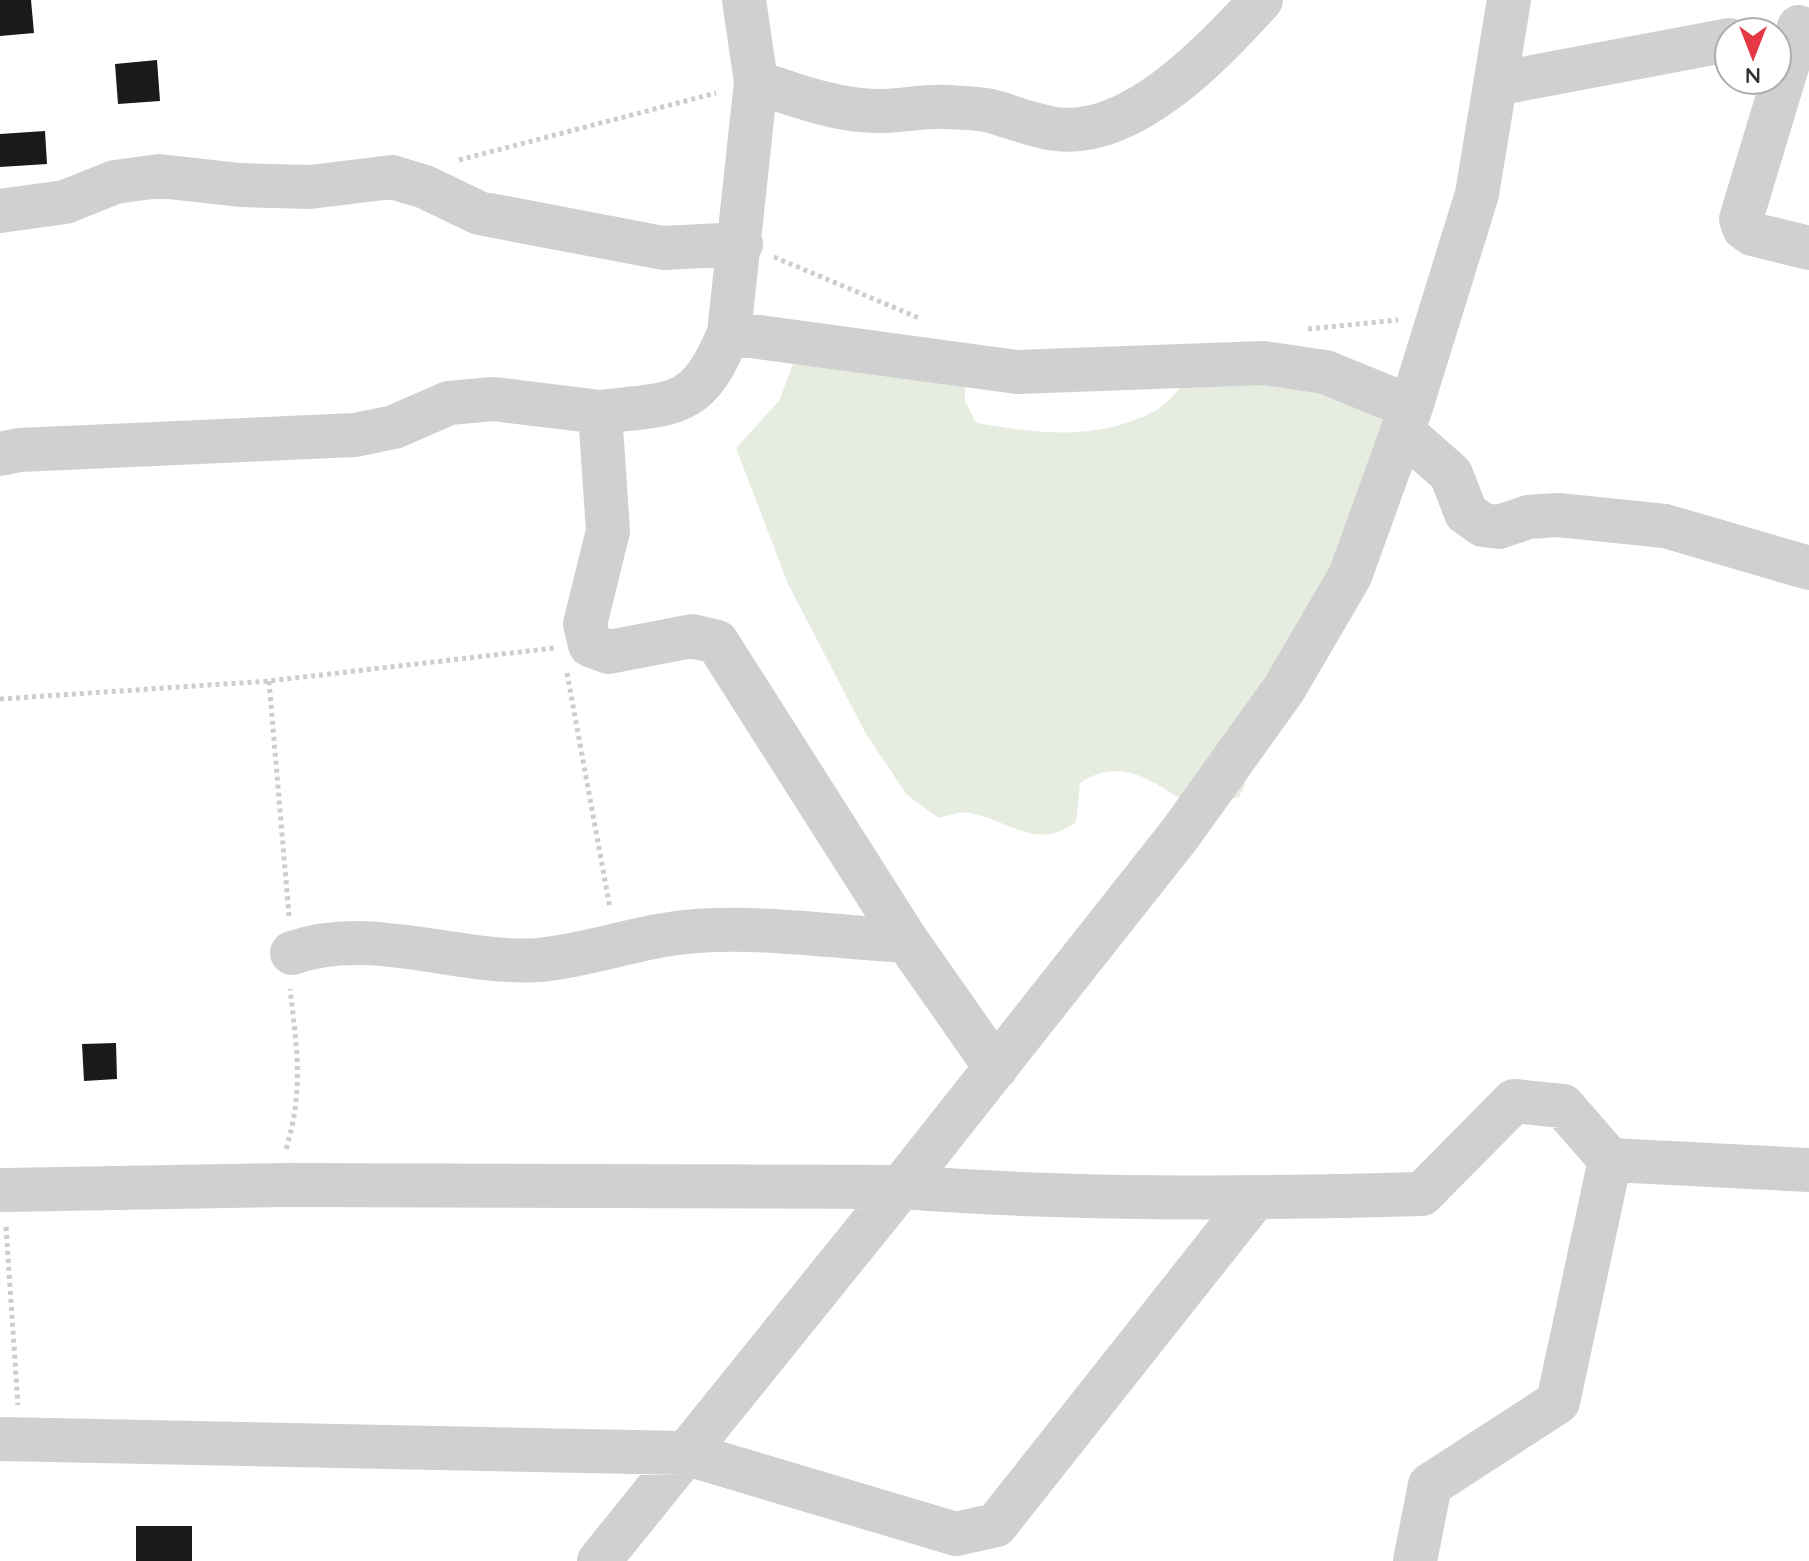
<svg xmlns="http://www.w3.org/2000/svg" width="1809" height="1561" font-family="Quicksand,sans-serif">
	<rect width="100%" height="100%" fill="#fff"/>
	<path fill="#e6ecdf" d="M800,346L965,378V401L976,423C1038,433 1096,442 1155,411C1170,403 1181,382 1197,377C1244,362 1340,396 1388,408L1390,455L1251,723L1245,784L1239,797L1197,809C1157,786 1125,753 1080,783L1076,822C1036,852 1010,820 970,813C961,811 948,816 939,818L907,795L866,734L788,584L736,448L779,401Z"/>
	<path fill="#1a1a1a" d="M0,0H31L34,33L0,36Z
		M157,60L160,101L118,104L115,64Z
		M45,131L47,164L0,167V134Z
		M116,1043L117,1079L84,1081L82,1044Z
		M136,1526H192V1561H136Z"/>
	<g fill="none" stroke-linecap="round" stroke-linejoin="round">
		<path stroke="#cdcdcd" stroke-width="5" stroke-dasharray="4 4" stroke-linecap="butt" d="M459,160L716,93
			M774,257L919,318
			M1308,329L1398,320
			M567,673L610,908
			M269,681L289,916
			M0,699L269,681L554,648
			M286,1149C304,1091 297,1048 290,989
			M6,1227L18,1405"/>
		<path stroke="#d0d0d0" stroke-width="44" d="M744,0L756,82L729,333C697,410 676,403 600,412L608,531L585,624L590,645L609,652L692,636L717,642L907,941
			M1799,27L1741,219L1744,228L1752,234L1809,248
			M756,82C795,95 834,110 875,111C899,112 924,105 948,107C962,108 977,108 991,111C1012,117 1034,126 1056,129C1133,139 1213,52 1261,0
			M1496,84L1729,40
			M0,211L65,202L115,182L159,176L240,185L310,187L392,177L425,187L479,213L663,248L741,244
			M729,333L1017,372L1264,363L1325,372L1411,407
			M1402,431L1451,474L1466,513L1483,525L1499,527L1528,517L1558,515L1665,526L1809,568
			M0,454L19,450L355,435L394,427L449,403L494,399L600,412
			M292,953C370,925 458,965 539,960C582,956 622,942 664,935C739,922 830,937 907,941L996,1068
			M4,1190L289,1185L901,1187C1075,1200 1248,1199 1422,1194L1514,1101L1563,1106L1610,1160
			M0,1439L684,1453L956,1534L996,1525L1254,1199
			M599,1561L901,1187L1180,834L1284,689L1350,576L1411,407L1477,194L1509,0
			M1415,1561L1430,1485L1558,1402L1610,1160L1809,1170"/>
	</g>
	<g transform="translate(1753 56) rotate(180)"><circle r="38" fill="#ffffff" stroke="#adadad" stroke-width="2"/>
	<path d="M0-6L14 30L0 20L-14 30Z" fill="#e63946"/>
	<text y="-12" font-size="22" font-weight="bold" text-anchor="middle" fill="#333333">N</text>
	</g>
</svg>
